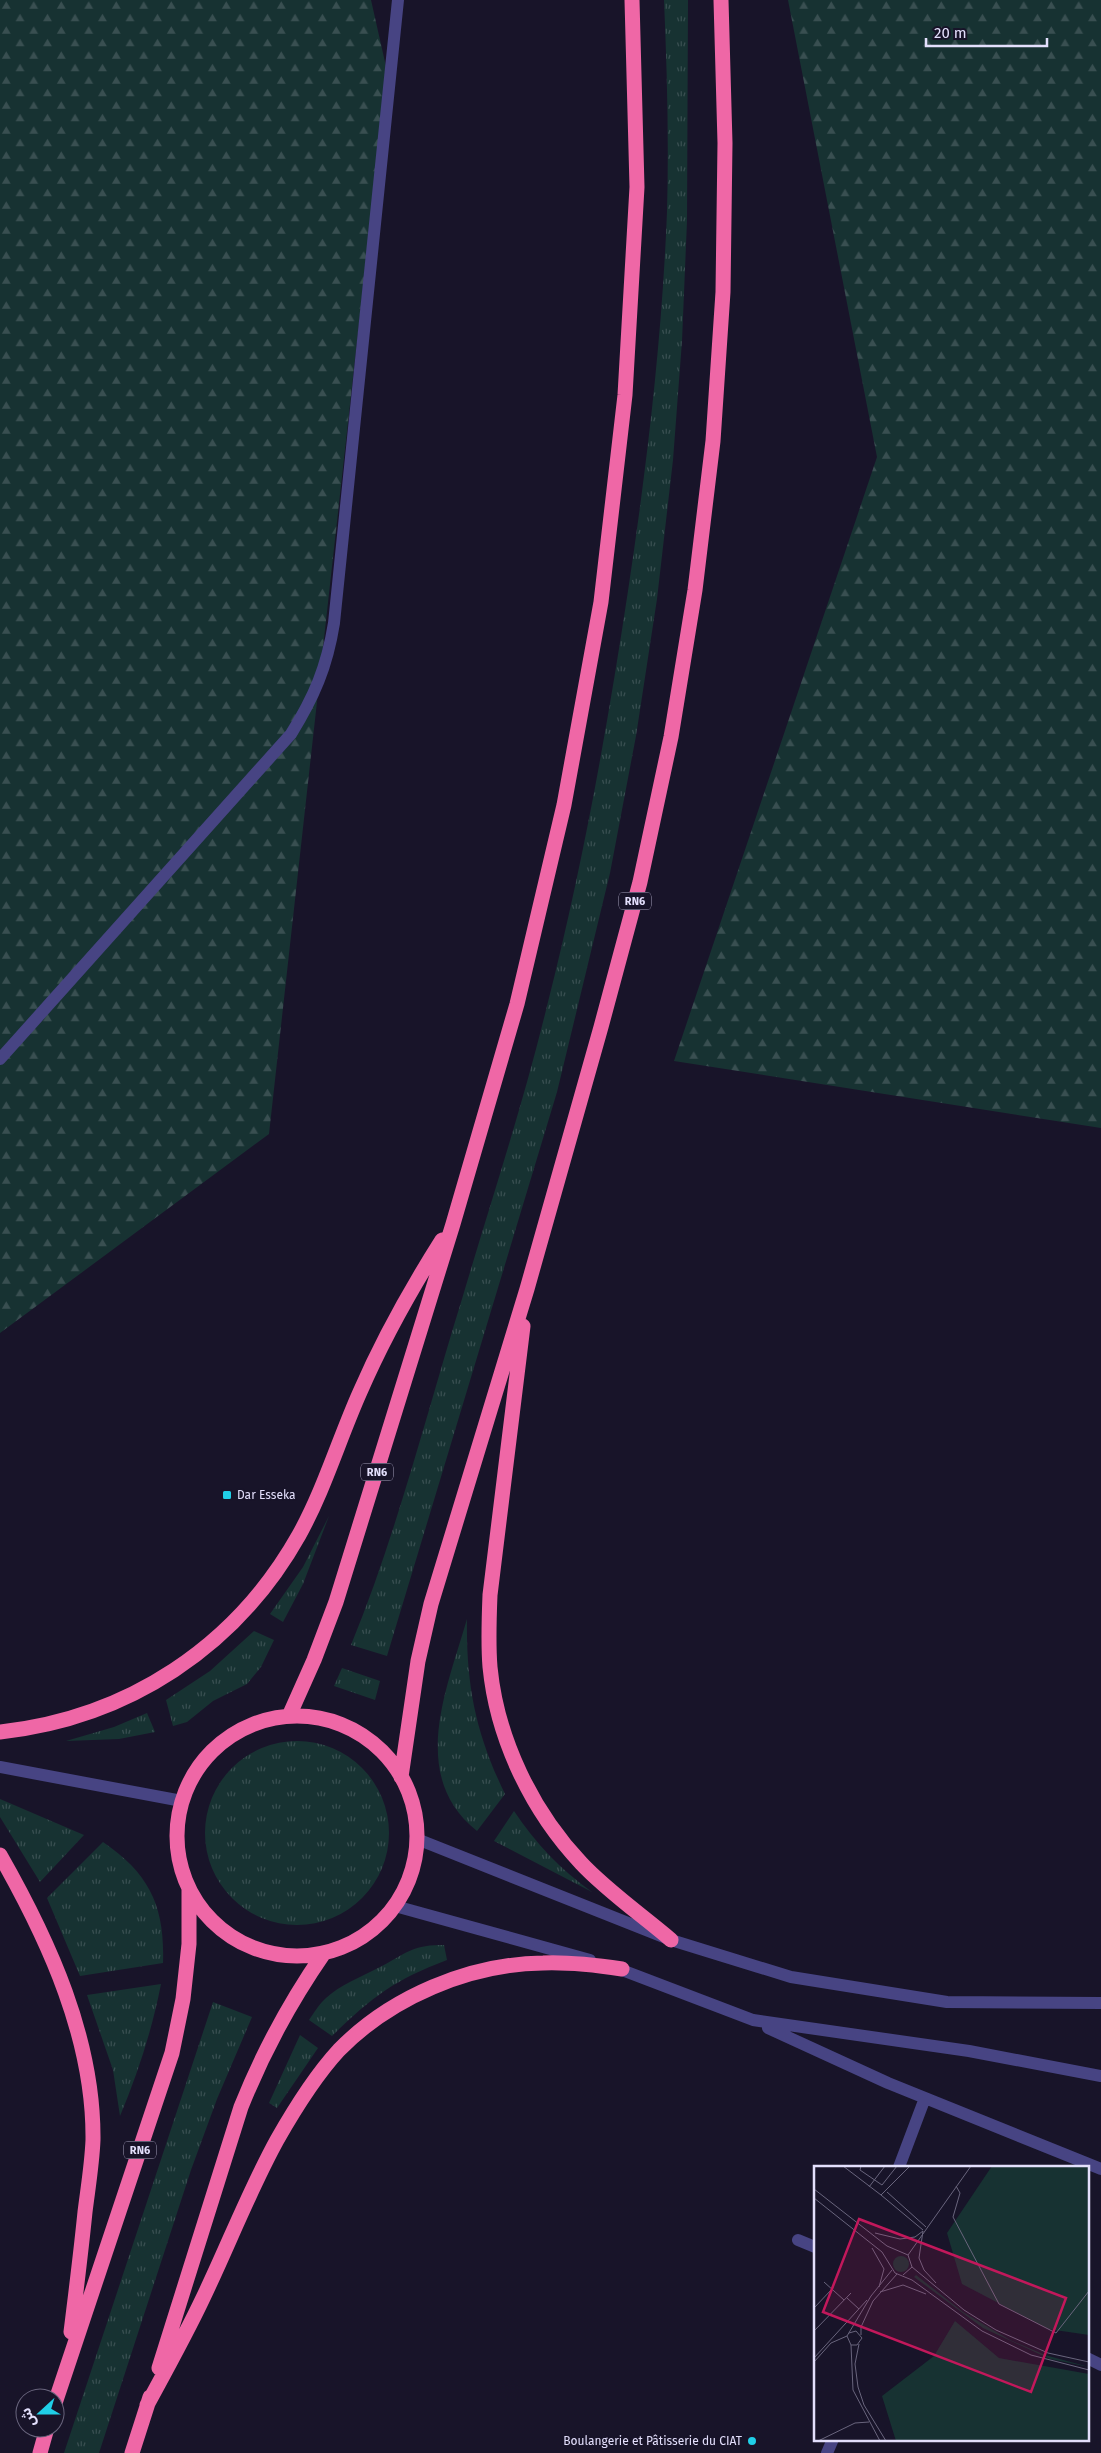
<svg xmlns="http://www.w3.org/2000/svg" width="1101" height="2453" font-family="'Fira Sans','Noto Sans Arabic',sans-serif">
	<defs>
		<pattern id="grass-tufts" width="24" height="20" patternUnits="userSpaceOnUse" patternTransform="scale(1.25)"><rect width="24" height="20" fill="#173232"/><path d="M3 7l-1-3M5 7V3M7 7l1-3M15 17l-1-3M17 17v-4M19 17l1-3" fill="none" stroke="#394f51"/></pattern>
		<pattern id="forest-firs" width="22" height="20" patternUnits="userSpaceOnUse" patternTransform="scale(1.25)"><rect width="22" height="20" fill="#173232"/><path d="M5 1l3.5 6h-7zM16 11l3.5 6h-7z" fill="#394f51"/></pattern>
	</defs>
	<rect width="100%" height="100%" fill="#181429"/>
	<path fill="url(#grass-tufts)" d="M664,0H688L687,221L682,341L673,460L657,599L636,736L610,873L557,1092L387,1656L351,1645C397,1533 426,1415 462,1299C491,1201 523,1105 547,1006C582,869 607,730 628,591C647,465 662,339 667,212C669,141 667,70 664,0Z
		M329,1516L303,1584L283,1622L270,1614L303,1567Z
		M467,1619C466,1686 476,1734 505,1794L477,1831C408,1776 447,1689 467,1619Z
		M254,1631L274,1640L261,1667L247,1684L213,1701L187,1722L173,1726L166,1700L210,1671Z
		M342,1668L380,1681L375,1700L334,1686Z
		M147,1713L155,1732L119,1739L66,1741L114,1727Z
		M205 1833a92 92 0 1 1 184 0a92 92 0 1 1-184 0Z
		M0,1799L84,1835L40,1882L0,1817Z
		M514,1811C536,1844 560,1869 592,1892L494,1841Z
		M103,1842C150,1874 165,1907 163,1963L80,1976L47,1898Z
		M444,1945L447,1960C394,1980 372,1997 332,2036L309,2020C314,2013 319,2004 326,1998C340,1985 359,1978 376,1969C403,1956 411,1944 444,1945Z
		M161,1984C152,2030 138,2073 120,2116L113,2070L87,1995Z
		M213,2002L252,2017L217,2099L191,2170L99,2453H64Z
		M300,2035L318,2048L277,2108L269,2103Z"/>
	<path fill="url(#forest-firs)" d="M0,0H371L387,71L269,1134L0,1333Z
		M788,0H1101V1128L674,1061L877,457Z"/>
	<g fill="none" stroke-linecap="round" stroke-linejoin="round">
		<path stroke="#474483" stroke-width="12" d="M0,1059L291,734C314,697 327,667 334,623L398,0
			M0,1767L182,1801
			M417,1839L671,1940L791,1977L947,2002L1101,2003
			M395,1906L590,1960
			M614,1967L753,2020L969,2051L1101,2076
			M768,2028L888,2083L1101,2169
			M899,2167L925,2098
			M798,2240L815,2247
			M1087,2358L1101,2365
			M827,2453L833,2439"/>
		<path stroke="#ef67a6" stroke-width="15" d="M523,1326L490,1595C489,1619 488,1643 490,1667C497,1739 532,1811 581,1863C606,1890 643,1916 671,1940
			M289,1716L314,1660L336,1602L453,1224L517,1004L564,805L601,602L625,395L637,187L632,0
			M177 1836a120 120 0 1 1 240 0a120 120 0 1 1-240 0Z
			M0,1732C128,1718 236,1647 299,1535C324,1490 339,1439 360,1392C383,1339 411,1289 442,1240
			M401,1777L418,1661L431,1604L527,1289L601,1027L640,882L671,737L695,590L713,441L723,292L725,143L721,0
			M0,1855C49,1941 94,2039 93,2140C92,2164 88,2188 85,2212C81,2252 76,2292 71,2332
			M159,2368L241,2107C263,2052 290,2002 324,1953
			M55,2403L172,2053L183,1999L189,1944V1889
			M147,2405C166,2370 186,2334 203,2298C228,2246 249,2191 277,2140C294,2110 315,2076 339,2050C391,1997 469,1964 543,1963C570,1962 595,1965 622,1969
			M40,2453L47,2428
			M132,2453L150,2397"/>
	</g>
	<g fill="#20cfe7" stroke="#181429" stroke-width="2">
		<rect x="222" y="1490" width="10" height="10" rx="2.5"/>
		<circle cx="752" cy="2441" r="5"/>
	</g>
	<g text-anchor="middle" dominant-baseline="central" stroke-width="4" stroke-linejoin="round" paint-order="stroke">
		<g fill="#181429" stroke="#a6a2bd" stroke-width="1">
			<rect x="619" y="892.5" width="32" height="17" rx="4"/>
			<rect x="361" y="1463.5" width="32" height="17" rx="4"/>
			<rect x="124" y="2141.5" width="32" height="17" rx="4"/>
		</g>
		<g font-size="11" font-weight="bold" fill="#e3dffc">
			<text x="635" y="901">RN6</text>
			<text x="377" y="1472">RN6</text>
			<text x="140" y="2150">RN6</text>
		</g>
		<g font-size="12" fill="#e3dffc" stroke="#181429" text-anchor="start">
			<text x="237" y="1495">Dar Esseka</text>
			<text x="742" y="2441" text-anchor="end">Boulangerie et Pâtisserie du CIAT</text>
		</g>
	</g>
	<g transform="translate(814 2166)">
		<rect width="275" height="275" fill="#181429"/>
		<path d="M79 98a8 8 0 1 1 16 0a8 8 0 1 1-16 0ZM102,109L149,146L196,174L231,189L275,201L236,193L169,162L100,111Z" fill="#173232"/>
		<path d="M178,0H275V169L234,163L148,118L133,67ZM141,155L185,192L275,208V275H82L68,230L120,190Z" fill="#173232"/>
		<path fill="none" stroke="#69657d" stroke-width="1" d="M29,0L67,29L96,0M47,0L46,4L68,19L83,0M142,20L146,27L139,51L185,138L242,167L275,125M55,21L71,0M0,23L73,80L94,89L98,101L89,109M73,26L112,61M67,29L109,64M0,32L68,86L81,107L98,114L168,165L217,189L275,204M109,65L105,92L110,104L122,117M61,67L86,73L101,71L109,65M58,82L70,103L65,121M94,89L157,0M98,101L150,144L182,164L234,187L275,196M10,116L30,134M66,126L89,119L112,128M33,132L45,143M0,142L18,123M0,165L37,127M35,167L42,165L48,172L43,179H37M47,169V161L59,135L83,108M45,178L41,198L44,221L50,239L72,275M0,192L53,134M0,196L17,177L33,170M4,275L41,257L55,256M66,275L39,224L37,179L33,170L57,130L78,104"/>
		<path fill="#c2185b" fill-opacity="0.15" stroke="#c2185b" stroke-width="2.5" d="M45,53L252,132L217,226L9,146Z"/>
		<rect width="275" height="275" fill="none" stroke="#e3dffc" stroke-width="2.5"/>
	</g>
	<g transform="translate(40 2413) rotate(249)"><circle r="24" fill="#181429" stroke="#69657d"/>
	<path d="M0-4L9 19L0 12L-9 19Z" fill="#20cfe7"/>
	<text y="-8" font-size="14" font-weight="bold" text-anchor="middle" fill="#e3dffc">ش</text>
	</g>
	<path d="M926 38v8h121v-8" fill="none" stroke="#e3dffc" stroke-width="2.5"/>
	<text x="934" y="38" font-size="15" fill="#e3dffc" stroke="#181429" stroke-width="4" paint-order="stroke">20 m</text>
</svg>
